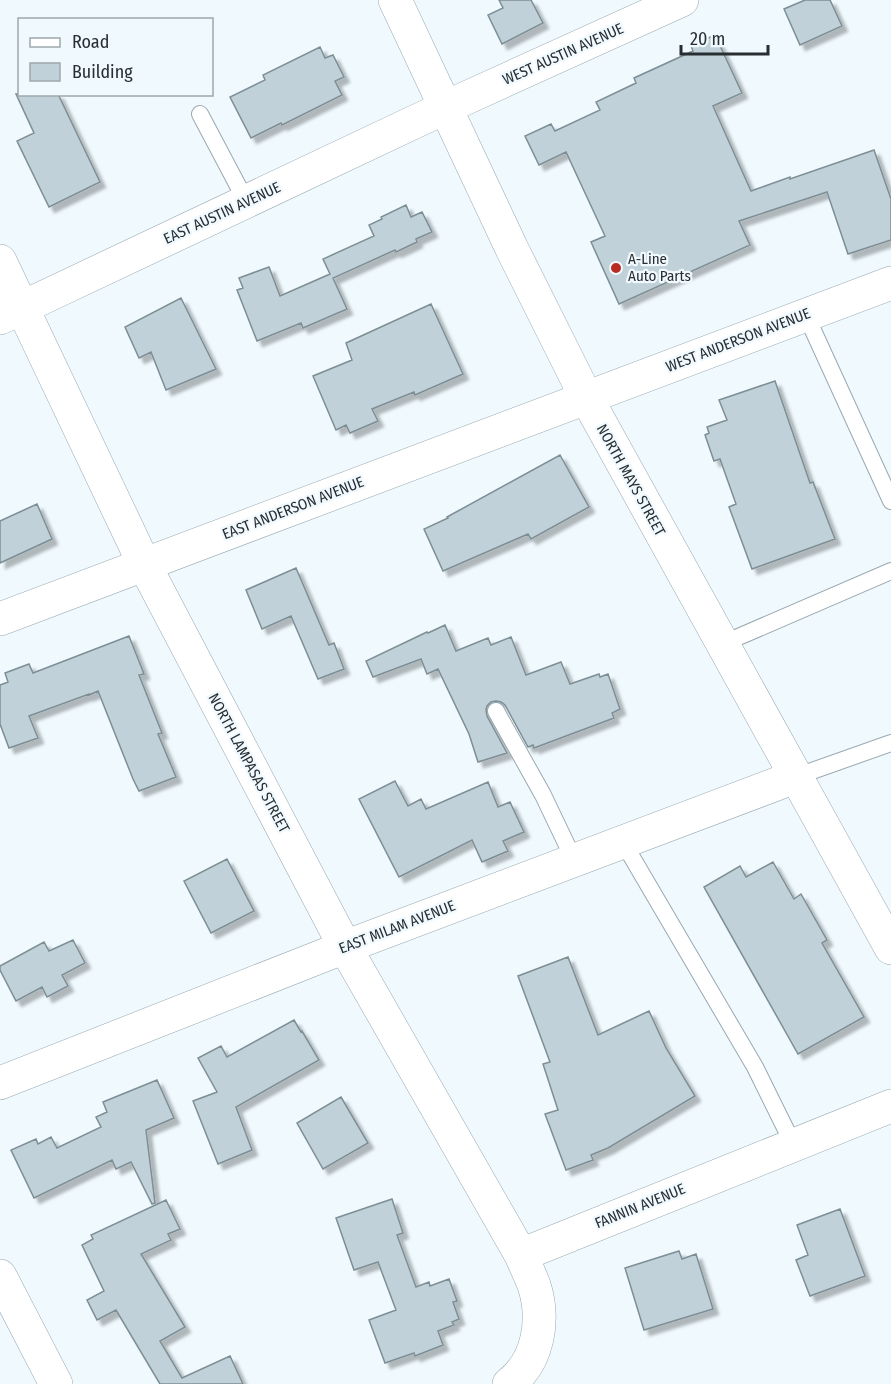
<svg xmlns="http://www.w3.org/2000/svg" width="891" height="1384" font-family="'Fira Sans Condensed',sans-serif">
	<defs>
		<filter id="shadow"><feDropShadow dx="5.5" dy="5.5" stdDeviation="1.5" flood-color="#0004"/></filter>
	</defs>
	<rect width="100%" height="100%" fill="#eff9fe"/>
	<path fill="#c0d1d9" stroke="#7e8e95" stroke-width="1.5" filter="url(#shadow)" d="M499,0H531L543,23L502,44L488,15L503,8Z
		M805,0H830L842,26L800,45L784,9Z
		M715,35L742,93L713,106L751,191L790,177V179L874,150L891,199V240L848,254L827,192L739,221L750,245L619,304L591,242L605,236L566,152L539,165L525,136L551,124L555,131L600,110L596,102L636,83L634,78L693,51L691,46Z
		M320,47L325,58L333,55L344,77L335,81L342,95L282,125L281,123L251,138L230,97L265,80L263,75Z
		M16,94H58L100,182L49,207L17,141L34,133Z
		M406,205L411,217L422,212L432,232L416,239L417,242L396,252L395,250L333,278L347,309L303,328L301,323L257,341L237,290L243,288L239,278L269,267L280,296L330,274L323,259L374,236L369,225L382,219L381,217Z
		M181,298L216,369L166,390L151,352L139,358L125,327Z
		M431,304L463,374L415,395L414,392L372,409L378,421L350,433L346,425L336,430L313,376L352,360L346,343Z
		M775,381L810,483L813,482L835,539L752,569L729,507L736,504L720,459L714,461L705,435L709,433L707,427L727,420L719,400Z
		M560,455L589,507L531,539L528,534L443,571L424,529L448,518L447,517Z
		M37,504L52,539L0,563V521Z
		M296,568L329,645L334,643L344,669L318,679L291,616L262,629L246,590Z
		M445,625L456,651L488,638L491,645L511,637L526,675L561,662L570,684L599,674L600,677L608,674L620,709L612,713L614,718L534,748L533,745L528,747L505,705L501,702L496,701L491,702L487,706L486,710L487,716L507,753L478,762L469,734L438,669L427,674L421,659L373,677L366,661L427,632L428,633Z
		M129,636L144,674L139,675L162,733L158,734L176,777L139,791L133,779L98,691L89,695V694L29,716L38,738L9,748L0,724V685L8,682L5,673L29,664L33,673Z
		M395,781L408,806L421,799L426,809L488,782L498,807L510,802L524,832L503,841L508,851L482,862L472,840L399,877L359,799Z
		M227,859L254,911L211,933L184,881Z
		M773,862L794,899L801,894L827,940L822,943L864,1017L798,1054L704,887L740,866L746,877Z
		M73,940L85,963L62,975L68,986L47,997L42,987L16,1001L0,970V966L44,942L49,951Z
		M568,957L598,1035L649,1011L666,1048L695,1096L608,1148L591,1155L593,1160L566,1170L545,1114L558,1110L543,1064L550,1062L518,976Z
		M294,1020L301,1032L302,1031L319,1060L236,1107L252,1150L218,1164L193,1101L217,1092L198,1058L221,1046L227,1057Z
		M157,1080L174,1118L146,1130L155,1203L152,1204L131,1162L116,1169L112,1160L34,1198L11,1150L36,1139L38,1144L51,1137L57,1148L101,1127L96,1117L107,1112L103,1102Z
		M341,1097L368,1143L323,1169L297,1123Z
		M392,1199L403,1233L397,1235L416,1287L429,1282L430,1286L449,1279L457,1301L453,1302L459,1319L452,1322L454,1325L438,1331L443,1345L415,1356L414,1353L385,1363L369,1320L396,1310L378,1262L354,1270L336,1218Z
		M166,1200L180,1229L168,1234L171,1240L141,1254L185,1327L160,1341L182,1378L230,1356L243,1384H160L116,1310L97,1320L87,1300L104,1291L82,1245L93,1239L91,1235Z
		M840,1209L865,1276L810,1296L796,1260L808,1255L797,1225Z
		M679,1251L682,1259L696,1254L713,1309L644,1330L625,1268Z"/>
	<g fill="none" stroke-linecap="round" stroke-linejoin="round">
		<g stroke="#99a9b0" stroke-width="18">
			<path id="lane" d="M200,114L246,201
				M806,315L891,501
				M722,644L891,571
				M496,711L543,795L574,860
				M795,777L891,743
				M623,842L755,1067L793,1144"/>
		</g>
		<g stroke="#99a9b0" stroke-width="34">
			<path id="street" d="M0,261L144,564L345,947L521,1255C525,1264 530,1275 534,1285C545,1319 539,1361 509,1384
				M0,318L444,108L682,0
				M0,619L891,283
				M0,1083L345,947L795,777
				M521,1255L891,1106
				M0,1276L56,1384"/>
		</g>
		<g stroke="#99a9b0" stroke-width="34">
			<path id="secondary" d="M395,0L512,249L586,397L891,948"/>
		</g>
		<use href="#lane" stroke="#fff" stroke-width="16"/>
		<use href="#street" stroke="#fff" stroke-width="33"/>
		<use href="#secondary" stroke="#fff" stroke-width="33"/>
	</g>
	<circle fill="#b92b22" stroke="#eff9fe" stroke-width="2" cx="616" cy="268" r="6"/>
	<g text-anchor="middle" dominant-baseline="central" stroke-width="4.5" stroke-linejoin="round" paint-order="stroke">
		<g font-size="15" fill="#282e31" stroke="#eff9fe">
			<text transform="translate(563 54) rotate(-24)">WEST AUSTIN AVENUE</text>
			<text transform="translate(222 213) rotate(-25)">EAST AUSTIN AVENUE</text>
			<text transform="translate(738 340) rotate(-21)">WEST ANDERSON AVENUE</text>
			<text transform="translate(631 480) rotate(61)">NORTH MAYS STREET</text>
			<text transform="translate(293 508) rotate(-21)">EAST ANDERSON AVENUE</text>
			<text transform="translate(249 763) rotate(62)">NORTH LAMPASAS STREET</text>
			<text transform="translate(397 927) rotate(-21)">EAST MILAM AVENUE</text>
			<text transform="translate(640 1206) rotate(-22)">FANNIN AVENUE</text>
		</g>
		<g font-size="15" fill="#282e31" stroke="#eff9fe" text-anchor="start">
			<text x="628" y="259">A-Line<tspan x="628" dy="17">Auto Parts</tspan></text>
		</g>
	</g>
	<rect x="18" y="18" width="195" height="78" fill="#eff9fe" stroke="#9fa8ac" stroke-width="1.5"/>
	<rect x="30" y="38" width="30" height="9" fill="#ffffff" stroke="#9fa8ac" stroke-width="1.5"/>
	<text x="72" y="48" font-size="18" fill="#282e31">Road</text>
	<rect x="30" y="63" width="30" height="18" fill="#c0d1d9" stroke="#9fa8ac" stroke-width="1.5"/>
	<text x="72" y="78" font-size="18" fill="#282e31">Building</text>
	<path d="M681 45v9h87v-9" fill="none" stroke="#282e31" stroke-width="3"/>
	<text x="690" y="45" font-size="18" fill="#282e31" stroke="#eff9fe" stroke-width="4.5" paint-order="stroke">20 m</text>
</svg>
